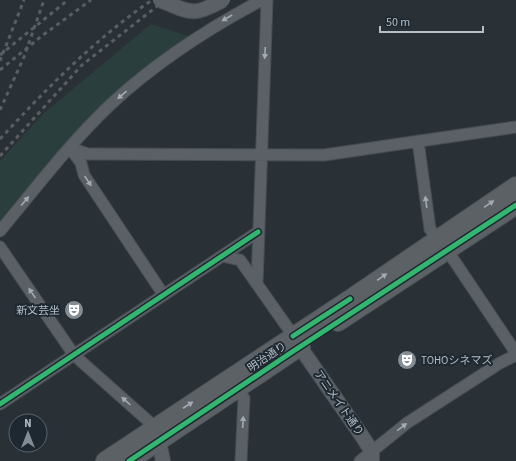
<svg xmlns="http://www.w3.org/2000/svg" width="516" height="461" font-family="'Source Sans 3','Noto Sans JP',sans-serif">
	<rect width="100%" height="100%" fill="#2a3136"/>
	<path fill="#2a3e3d" d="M151,24L188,36L106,102L0,224V161L43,114Z"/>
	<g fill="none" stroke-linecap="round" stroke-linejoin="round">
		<g stroke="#484d51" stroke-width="13">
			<path id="minor" d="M418,141L430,229L437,238
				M70,148L88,154H96L324,155L516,127
				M70,148L81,163L84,175L163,294
				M0,231C35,189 70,143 110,105C155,63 207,29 262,0
				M0,247L74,355L155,427
				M447,250L516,353
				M222,256L240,260L297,341
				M257,284L267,0
				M232,393L238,392L244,398L241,461
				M0,404L258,232
				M360,461L407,423L500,363L516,355"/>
		</g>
		<g stroke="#484d51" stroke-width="16">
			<path id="tertiary" d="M300,347L364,439L372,452V461
				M157,432L163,461"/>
		</g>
		<g stroke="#484e53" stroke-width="20">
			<path id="primary" d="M338,322L516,205
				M105,461L350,299L516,186
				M129,461L301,346"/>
		</g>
		<use href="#minor" stroke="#5a6065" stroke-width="11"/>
		<use href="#tertiary" stroke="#5a6065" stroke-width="14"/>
		<use href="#primary" stroke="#5c6166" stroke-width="18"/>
		<path stroke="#595e62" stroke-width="3" stroke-dasharray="4 4" stroke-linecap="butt" d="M0,55L68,0
			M0,61L24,0
			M0,70L43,35L91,0
			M0,110L24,57L44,0
			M0,139C47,88 95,39 152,0
			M0,156L82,65L165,0"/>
		<g stroke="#484d51" stroke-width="16" stroke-linecap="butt">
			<path id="tertiary-bridge" d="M160,0C191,13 193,17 223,0"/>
		</g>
		<use href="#tertiary-bridge" stroke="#5a6065" stroke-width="14"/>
		<g stroke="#1e2830" stroke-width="8">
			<path id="cycleway" d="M293,336L350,299
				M0,404L258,232
				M129,461L289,354L516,205"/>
		</g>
		<use href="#cycleway" stroke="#33b770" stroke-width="5"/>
	</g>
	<defs><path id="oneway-solid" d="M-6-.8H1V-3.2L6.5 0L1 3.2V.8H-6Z"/></defs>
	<g fill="#a2abb3">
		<use href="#oneway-solid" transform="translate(227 18) rotate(150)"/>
		<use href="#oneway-solid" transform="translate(265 53) rotate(93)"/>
		<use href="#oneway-solid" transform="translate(122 95) rotate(140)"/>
		<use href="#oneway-solid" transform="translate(88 181) rotate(56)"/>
		<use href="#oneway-solid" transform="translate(25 201) rotate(-50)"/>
		<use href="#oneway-solid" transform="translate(426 202) rotate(-98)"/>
		<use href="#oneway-solid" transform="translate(32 293) rotate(-124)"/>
		<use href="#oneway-solid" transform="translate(126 401) rotate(-138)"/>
		<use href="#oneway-solid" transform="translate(243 422) rotate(-87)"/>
		<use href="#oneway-solid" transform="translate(402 427) rotate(-37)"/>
	</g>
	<g fill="#a2abb4">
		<use href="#oneway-solid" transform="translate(489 204) rotate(-34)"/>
		<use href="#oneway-solid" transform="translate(382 277) rotate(-35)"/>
		<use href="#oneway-solid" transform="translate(188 405) rotate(-33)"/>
	</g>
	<defs>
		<g id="theatre-disc" transform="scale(1)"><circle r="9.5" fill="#848d94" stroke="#1e2830"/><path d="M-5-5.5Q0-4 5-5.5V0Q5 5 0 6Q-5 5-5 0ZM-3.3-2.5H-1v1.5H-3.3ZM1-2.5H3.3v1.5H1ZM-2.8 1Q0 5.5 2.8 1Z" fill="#fff"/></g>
	</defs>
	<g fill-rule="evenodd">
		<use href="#theatre-disc" x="74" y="310"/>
		<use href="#theatre-disc" x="407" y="360"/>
	</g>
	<g text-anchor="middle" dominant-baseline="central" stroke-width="4" stroke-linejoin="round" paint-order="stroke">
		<g font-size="11" fill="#b4bec7" stroke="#1e2830" text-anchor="end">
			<text x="60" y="310">新文芸坐</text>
			<text x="421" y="360" text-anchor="start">TOHOシネマズ</text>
		</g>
		<g font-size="11" fill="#b4bec7" stroke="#1e2830">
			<text transform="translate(267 357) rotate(-34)">明治通り</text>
			<text transform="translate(339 403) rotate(55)">アニメイト通り</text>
		</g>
	</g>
	<g transform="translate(28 433)"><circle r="19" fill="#1e2830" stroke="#5a646c"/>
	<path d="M0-3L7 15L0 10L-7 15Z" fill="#848d94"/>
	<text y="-6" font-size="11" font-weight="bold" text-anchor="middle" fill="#b4bec7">N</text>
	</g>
	<path d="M380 26v6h103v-6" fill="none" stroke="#b4bec7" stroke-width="2"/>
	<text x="386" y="26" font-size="12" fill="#b4bec7" stroke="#1e2830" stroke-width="3" paint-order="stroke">50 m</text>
</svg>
